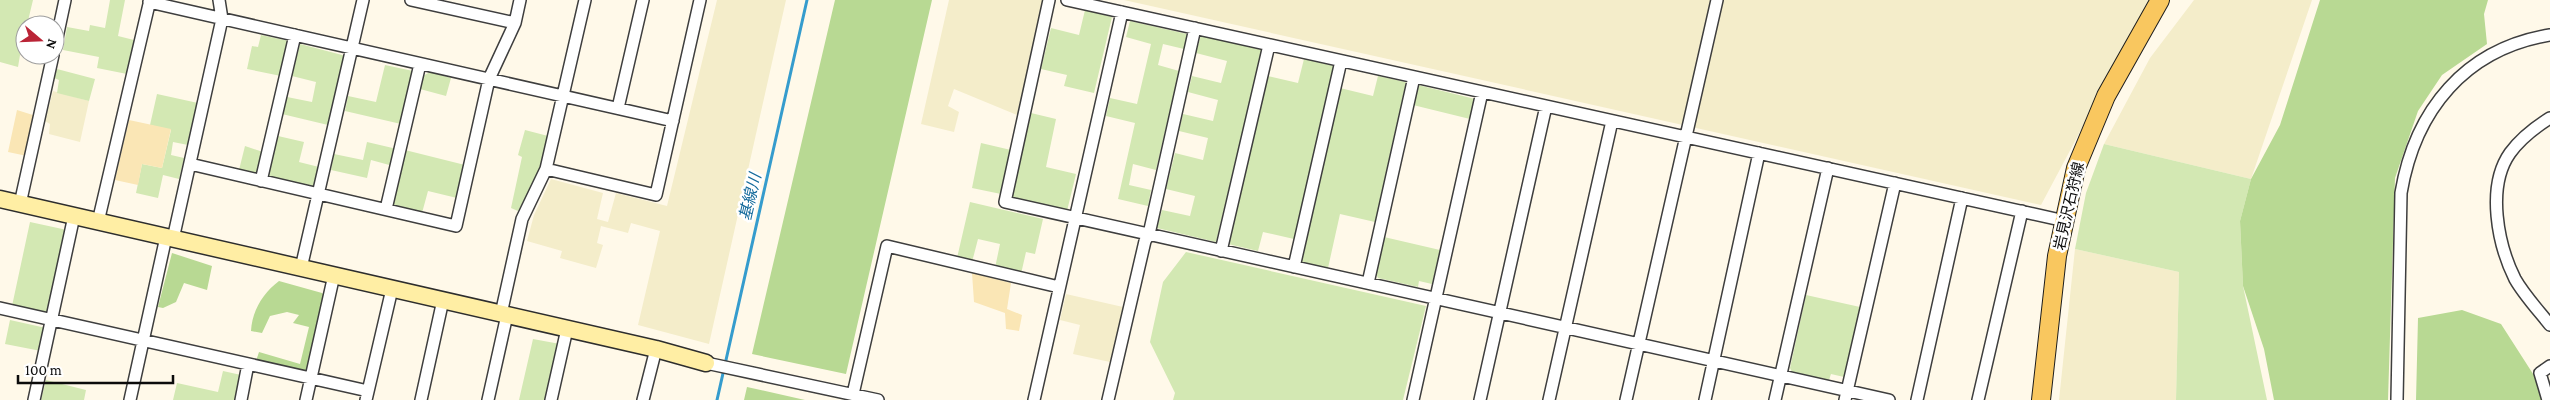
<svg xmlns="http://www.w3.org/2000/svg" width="2550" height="400" font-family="'Crimson Pro','Noto Sans JP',serif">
	<rect width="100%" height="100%" fill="#fff9e9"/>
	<path fill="#f4edca" d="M717,0H786L709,344L638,325L660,231L631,223L628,233L601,226L597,243L603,245L596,268L560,258L562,251L527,241L534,215L551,179L603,193L597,219L608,222L616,193L667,206Z
		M949,0H1043L1017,115L954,89L948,106L959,112L954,132L921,124Z
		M1124,0H2158L2140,19L2041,205Z
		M2194,0H2312L2251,179L2104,144L2150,58Z
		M53,91L89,101L80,142L49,134L50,124L45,121Z
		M2075,249L2179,272L2176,400H2059Z
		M1066,294L1123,307L1110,362L1073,354L1080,325L1060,320Z"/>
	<path fill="#d3e8b3" d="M0,0H33L27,25H25L18,67L0,62Z
		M110,0H125L118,36L134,40L127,74L97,68L99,57L63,50L67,27L89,31L90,25L105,28Z
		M1085,10L1112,17L1094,93L1064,86L1067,75L1041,69L1051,28L1079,35Z
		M1130,21L1187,34L1184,49L1163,44L1158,65L1179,71L1156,170L1133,164L1129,185L1151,190L1148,206L1118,199L1135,123L1106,116L1110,98L1137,104L1151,44L1126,37Z
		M261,35L289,41L281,76L247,69L252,46L258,47Z
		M1201,35L1262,50L1216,242L1157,228L1162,210L1190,216L1195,196L1166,189L1175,153L1203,160L1208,138L1179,131L1183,114L1213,121L1218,100L1188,92L1192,76L1221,83L1227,61L1196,53Z
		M300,44L346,56L328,125L282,114L287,97L312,102L316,82L292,76Z
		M1304,59L1334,66L1294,239L1263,232L1258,251L1228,244L1268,76L1298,83Z
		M385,65L413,71L401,124L345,111L348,96L376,102Z
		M57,69L95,79L89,101L57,93L59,80L54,78Z
		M430,72L451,78L446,96L420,89L423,76Z
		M1378,76L1406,82L1375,222L1340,214L1328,268L1302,262L1340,88L1373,96Z
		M1418,85L1475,99L1470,119L1413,105Z
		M157,94L198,103L188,145L173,142L171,155L184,158L179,179L163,175L158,198L136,193L142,164L162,168L171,130L150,125Z
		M1031,113L1056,119L1046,167L1076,174L1067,211L1012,199Z
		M525,130L548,136L541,168L518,211L511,208L522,157L518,155Z
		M278,136L304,142L299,162L319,167L314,189L268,178Z
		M367,142L397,149L393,166L371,160L367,178L331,170L334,154L363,160Z
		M981,143L1011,150L1001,194L972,188Z
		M2104,144L2251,179L2240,221L2243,286L2267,400H2176L2179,272L2075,249L2086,193Z
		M245,146L263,152L259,173L253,174L239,170Z
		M405,150L465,165L457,198L428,191L422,213L392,205Z
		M970,202L1043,219L1035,254L1026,252L1021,274L995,268L1000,244L978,239L972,262L957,258Z
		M30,222L67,230L48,314L12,306Z
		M1384,237L1440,250L1432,284L1419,281L1418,287L1378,278L1376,274Z
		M1186,252L1426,306L1403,400H1173L1175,393L1150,342L1163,282Z
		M1806,295L1860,307L1844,377L1831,374L1829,380L1792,372L1790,368Z
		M10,320L46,328L41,351L5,344Z
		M533,339L560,344L547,400H519Z
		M223,371L241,375L236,400H173L177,383L218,392Z
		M46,380L86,390L84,400H41Z"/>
	<path fill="#b8d993" d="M835,0H932L846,374L752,354Z
		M2320,0H2488L2484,14L2487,44L2442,75L2418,111L2395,178L2388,400H2274L2264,349L2243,286L2240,221L2251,179L2280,125Z
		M172,253L212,266L207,290L184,283L176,302L163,308L158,307Z
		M279,281L322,293L326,297L310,368L306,374L256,361L259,352L300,364L309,327L293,323L299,315L287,312L270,316L262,333L251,331C252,311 263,293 279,281Z
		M2462,310L2501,324L2535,377L2542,400H2416L2418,318Z
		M747,387L805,400H744Z"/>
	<path fill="#fae6b5" d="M17,110L36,116L27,156L8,152Z
		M129,120L171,129L162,168L142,164L138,185L115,180Z
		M972,273L1011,283L1007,309L1022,315L1019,331L1006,329L1005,313L974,302Z"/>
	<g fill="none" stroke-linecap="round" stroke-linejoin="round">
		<path stroke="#359ccd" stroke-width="3" d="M717,400L807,0"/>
		<g stroke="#3e3e3e" stroke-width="14">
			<path id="street" d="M411,0L515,23
				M1049,0L1005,202L1889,400
				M1067,0L2065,221
				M149,2L673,121
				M55,47L65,0
				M618,108L643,0
				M2550,118C2534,128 2521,138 2510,153C2486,187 2498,245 2515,279C2524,295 2539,311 2550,325
				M190,164L456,226L489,79L515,23L520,0
				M546,169L656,195L700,0
				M261,181L295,35
				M20,204L53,55
				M386,209L420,64
				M98,222L150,0
				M173,239L222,19L219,0
				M1221,251L1269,45
				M1294,267L1341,61
				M301,268L363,0
				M1368,283L1414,77
				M0,308L368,391
				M501,314L522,219L546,169L585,0
				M706,363L878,400
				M853,394L887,246L1059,287
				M34,400L74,216
				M130,400L166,237
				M241,400L248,364
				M306,400L334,275
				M366,400L392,289
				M421,400L443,300
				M488,400L507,315
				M551,400L567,329
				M643,400L656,349
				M1034,400L1122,12
				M1108,400L1145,241L1149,234L1195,28
				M1413,400L1482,92
				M1480,400L1546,106
				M1549,400L1612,121
				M1626,400L1717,0
				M1705,400L1759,153
				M1775,400L1828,168
				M1845,400L1895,183
				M1917,400L1962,198
				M1978,400L2022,211
				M2397,400L2401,193C2415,110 2465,49 2550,35
				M2548,400L2540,373L2550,366"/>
		</g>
		<g stroke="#2d2d2d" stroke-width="19">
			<path id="secondary" d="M0,199L656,349L706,363"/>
		</g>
		<g stroke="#1c1c1c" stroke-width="20">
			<path id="primary" d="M2041,400L2057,256L2076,168L2106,96L2160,0"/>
		</g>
		<use href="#street" stroke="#fff" stroke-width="11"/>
		<use href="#secondary" stroke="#ffeea4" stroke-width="16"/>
		<use href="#primary" stroke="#f9c75f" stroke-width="18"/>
	</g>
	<g text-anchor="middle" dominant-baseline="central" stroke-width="5" stroke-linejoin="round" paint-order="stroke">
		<g font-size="15" fill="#0b0b0b" stroke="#fff">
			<text transform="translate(2069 206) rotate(-77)">岩見沢石狩線</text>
		</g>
		<g font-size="16" font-style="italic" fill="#156b9c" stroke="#fff">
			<text transform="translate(750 197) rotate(-77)">基線川</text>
		</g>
	</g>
	<g transform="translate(40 40) rotate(109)"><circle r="24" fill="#ffffff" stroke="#9d9d9d"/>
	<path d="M0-4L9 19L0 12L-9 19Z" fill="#ba2436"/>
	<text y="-8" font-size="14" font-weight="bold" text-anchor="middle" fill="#0b0b0b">N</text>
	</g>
	<path d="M18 375v8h155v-8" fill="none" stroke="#0b0b0b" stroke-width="2.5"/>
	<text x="25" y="375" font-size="15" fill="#0b0b0b" stroke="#ffffff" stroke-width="4" paint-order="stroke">100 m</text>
</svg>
